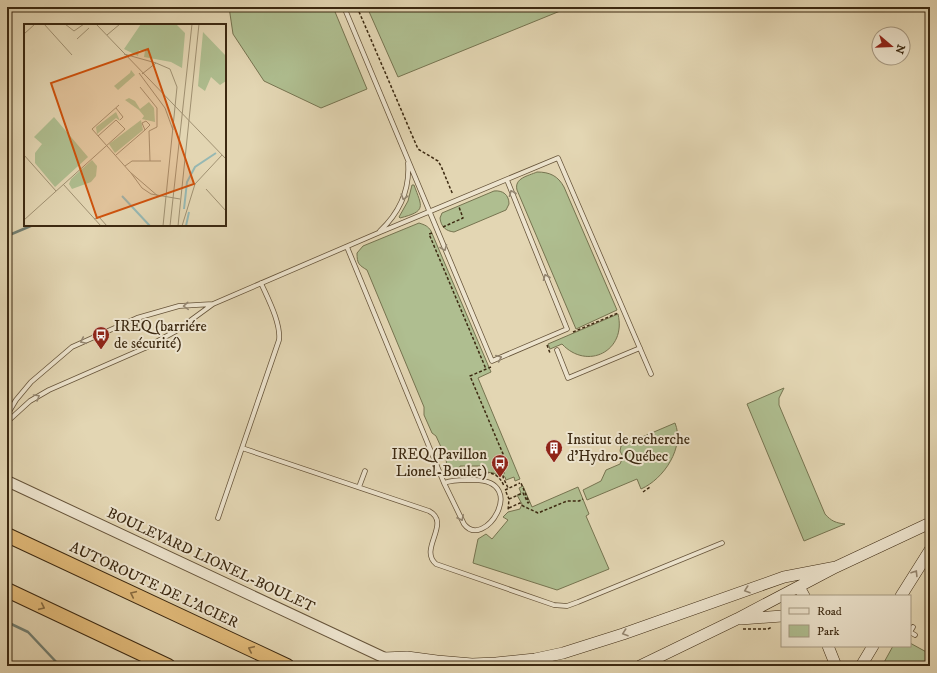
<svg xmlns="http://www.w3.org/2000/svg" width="937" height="673" font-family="'IM FELL DW Pica',serif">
	<rect width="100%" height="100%" fill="#e3d6b3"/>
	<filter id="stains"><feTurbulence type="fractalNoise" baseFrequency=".005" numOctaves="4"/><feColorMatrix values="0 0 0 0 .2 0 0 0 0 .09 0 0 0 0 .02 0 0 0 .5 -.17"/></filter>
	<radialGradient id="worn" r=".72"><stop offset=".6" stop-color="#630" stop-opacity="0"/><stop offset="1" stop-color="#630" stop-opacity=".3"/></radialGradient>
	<path fill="#afbe90" stroke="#767450" d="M229,7H333L367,89L321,108L264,81L233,34Z
		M367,7H570L398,77Z
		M537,172C550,172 558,176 564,187L617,310L576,329L517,190C514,178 528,176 537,172Z
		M412,185H414C422,207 427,211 400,218L399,217L408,201Z
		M494,191C503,190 509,195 509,204L506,210L454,232C446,231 441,227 440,218L442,213Z
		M419,223C425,225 428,226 431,231L491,372L478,378L520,479L515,481L514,477L506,480L505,477L502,475L499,477L494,473L484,472V466H460L459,471L454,472L447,469L446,458L436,436L432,433L424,415V407L367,270C359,265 357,264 357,253L363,246Z
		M618,314C627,351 587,371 562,344L550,349L548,344Z
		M784,388L779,398V405L825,514C831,521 836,523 845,524L804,541L747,404Z
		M675,423C685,447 664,479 641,489L637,479L587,500L583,490L601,481L606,470L620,464L623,457L620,451L621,446Z
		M523,486L532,507L578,487L589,514L586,516L609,569L557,590L473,563L478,539L486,534L492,539L508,520L503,517L508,512L520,509L522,504L517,495L521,493L519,488Z
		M910,643L930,654V666H882L893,646H910Z"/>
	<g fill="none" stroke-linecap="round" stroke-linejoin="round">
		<path stroke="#727f72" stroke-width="2.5" d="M7,236L33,225
			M7,622L28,632L60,666"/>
		<g stroke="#66543a" stroke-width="5.5">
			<path id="service" d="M344,7L492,361L567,329L507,180
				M380,231C400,212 410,190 408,163
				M347,247L444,483L464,524C484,551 529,481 475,480C465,480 454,479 444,483
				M557,350L568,378L640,348
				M7,415L16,400L31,382L72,347L137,318L179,306L213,304
				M7,422L30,401L49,390L145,348L176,331L213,304L378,233L558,158L651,374
				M242,448L429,511C452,523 418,549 436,564L554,605L567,606L578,602L722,543
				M359,487L365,471
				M218,518L279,340C281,323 268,299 261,283
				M910,632L913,627
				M910,632L915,635"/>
		</g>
		<g stroke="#66543a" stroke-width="12">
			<path id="tertiary" d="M7,481L402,666"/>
		</g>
		<g stroke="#3c2911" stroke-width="12">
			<path id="secondary" d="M799,587L804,596
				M901,596L930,550
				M741,619L782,616
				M828,646L836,666
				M384,658L407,657L437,661L472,664L496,663L535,659L563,653L623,634L784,577L836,567
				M640,666L737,619L836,567L930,523
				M861,666L873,646"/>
		</g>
		<g stroke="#3c2911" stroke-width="16">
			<path id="motorway" d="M7,535L287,666
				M7,590L168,666"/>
		</g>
		<path stroke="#3c2911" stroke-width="1.5" stroke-dasharray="3 2" stroke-linecap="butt" d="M357,7L418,149L438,161L441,166L453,195
			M443,227L463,218L459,207
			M432,233L429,234L486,369
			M573,332L618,313
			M547,345L550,353
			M491,367L470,376L506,461L503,477L508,488
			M486,472C496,474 500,477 504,486
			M505,490L520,483
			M506,492L509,499L508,511
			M643,492L650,487
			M509,499L523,493L528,503L529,502L521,483
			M509,508L520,503L523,506L538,513L567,501H579L583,499
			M743,629H768L772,627"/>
		<use href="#service" stroke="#ede4ce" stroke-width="4"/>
		<use href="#tertiary" stroke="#ede4ce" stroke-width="10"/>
		<use href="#secondary" stroke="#ede4ce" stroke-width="11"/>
		<use href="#motorway" stroke="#e2bb7a" stroke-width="14"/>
	</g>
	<defs><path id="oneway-chevron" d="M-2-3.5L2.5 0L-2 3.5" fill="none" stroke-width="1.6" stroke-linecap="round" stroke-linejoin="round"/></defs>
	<g stroke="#948670">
		<use href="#oneway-chevron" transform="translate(512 193) rotate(-112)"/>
		<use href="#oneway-chevron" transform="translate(404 197) rotate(108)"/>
		<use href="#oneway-chevron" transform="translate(444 248) rotate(68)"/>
		<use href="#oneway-chevron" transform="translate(546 277) rotate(-112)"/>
		<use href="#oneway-chevron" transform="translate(186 306) rotate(176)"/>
		<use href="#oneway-chevron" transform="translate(83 341) rotate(155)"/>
		<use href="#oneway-chevron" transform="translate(499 358) rotate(-23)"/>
		<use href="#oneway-chevron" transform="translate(37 397) rotate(-31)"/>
		<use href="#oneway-chevron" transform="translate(461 518) rotate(64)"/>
		<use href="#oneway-chevron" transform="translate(915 573) rotate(-58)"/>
		<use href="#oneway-chevron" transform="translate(747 590) rotate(161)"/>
		<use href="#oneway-chevron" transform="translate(625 633) rotate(161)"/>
	</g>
	<g stroke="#876b40">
		<use href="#oneway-chevron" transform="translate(133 594) rotate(-155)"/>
		<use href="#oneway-chevron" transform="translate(42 607) rotate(25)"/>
		<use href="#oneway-chevron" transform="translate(251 649) rotate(-155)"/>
	</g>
	<defs>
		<g id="bus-pin" transform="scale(0.9)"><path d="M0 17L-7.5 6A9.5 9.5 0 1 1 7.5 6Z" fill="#8f2418" stroke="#ede4ce"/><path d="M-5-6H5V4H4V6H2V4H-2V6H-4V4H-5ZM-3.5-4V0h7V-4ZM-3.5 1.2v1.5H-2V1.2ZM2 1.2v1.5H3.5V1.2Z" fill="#fff"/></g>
		<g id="building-pin" transform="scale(0.9)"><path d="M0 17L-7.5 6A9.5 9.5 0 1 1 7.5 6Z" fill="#8f2418" stroke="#ede4ce"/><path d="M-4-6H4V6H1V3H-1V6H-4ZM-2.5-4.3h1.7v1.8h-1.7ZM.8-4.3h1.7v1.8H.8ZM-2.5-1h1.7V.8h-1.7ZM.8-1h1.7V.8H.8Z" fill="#fff"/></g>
	</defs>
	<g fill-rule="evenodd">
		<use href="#bus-pin" x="101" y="335"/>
		<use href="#building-pin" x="554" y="448"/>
		<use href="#bus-pin" x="500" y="463"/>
	</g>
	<g text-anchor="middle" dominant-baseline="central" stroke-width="4" stroke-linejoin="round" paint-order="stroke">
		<g font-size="15" fill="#3c2911" stroke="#ede4ce" text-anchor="start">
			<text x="114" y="326">IREQ (barriére<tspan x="114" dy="17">de sécurité)</tspan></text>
			<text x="567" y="439">Institut de recherche<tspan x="567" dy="17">d'Hydro-Québec</tspan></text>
			<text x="487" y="454" text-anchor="end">IREQ (Pavillon<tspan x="487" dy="17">Lionel-Boulet)</tspan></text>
		</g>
		<g font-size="15" fill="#3c2911" stroke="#ede4ce">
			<text transform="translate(211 560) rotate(25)">BOULEVARD LIONEL-BOULET</text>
			<text transform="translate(154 585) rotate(25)">AUTOROUTE DE L'ACIER</text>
		</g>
	</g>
	<g transform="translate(24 24)">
		<rect width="202" height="202" fill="#e3d6b3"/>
		<path d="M117,0H152L161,9L158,44L147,38L120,33L121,27L115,26L114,32L100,25ZM179,8L202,32V57L196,61L187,53L181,67L174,62ZM107,46L111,51L94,66L90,62L106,49ZM105,74L111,77L116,85L125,78L130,84L131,98L118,95L120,92L115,86L101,76ZM92,88L96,97L92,94L73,110L72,103ZM30,93L64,133L31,163L11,139V129L18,120L10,113ZM117,96L119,106L91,129L85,120ZM68,136L73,142L72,152L67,158L48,165L45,160L47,155Z" fill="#afbe90"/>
		<path fill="none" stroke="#96b8b3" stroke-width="2" d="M98,172L126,202M160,185L163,158L171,143L192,129M162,202L165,188"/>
		<path fill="none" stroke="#a09172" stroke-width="1" d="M20,0L48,31M41,0L50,7L60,0M72,0L202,135M0,10L11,0M83,11L96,0M53,15L65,4M100,30L132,39M132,39L146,45L153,63L139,202M115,49L141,84L149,106M118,50L132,39M116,63L133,84V103L125,107L126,137M95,81L68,105L106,148L135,173M92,84L99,93L96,96M0,131L32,167M92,131L121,106L126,101L122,97L118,99L121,106M101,142L108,137H137M107,149L118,164L127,170L156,175M39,160L77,202M182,165L202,187M70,195L75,193L83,202M0,196L101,105L92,96L74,112M146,202L168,0M154,202L175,0M158,202L171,160L198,131"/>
		<path fill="#ce520d" fill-opacity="0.15" stroke="#ce520d" stroke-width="2" d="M124,25L170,160L73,194L27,59Z"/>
		<rect width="202" height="202" fill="none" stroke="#3c2911" stroke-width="2"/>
	</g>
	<rect width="937" height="673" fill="none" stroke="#e3d6b3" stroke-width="24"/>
	<rect x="8" y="8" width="921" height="657" fill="none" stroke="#3c2911" stroke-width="2"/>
	<rect x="12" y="12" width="913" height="649" fill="none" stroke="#3c2911"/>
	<rect x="781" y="595" width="130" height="52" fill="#ede4ce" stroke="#a69982"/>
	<rect x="789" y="608" width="20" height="6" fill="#ede4ce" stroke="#a69982"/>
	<text x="817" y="615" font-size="12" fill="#3c2911">Road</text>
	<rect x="789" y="625" width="20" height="12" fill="#afbe90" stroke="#a69982"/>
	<text x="817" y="635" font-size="12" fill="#3c2911">Park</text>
	<g transform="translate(891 46) rotate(109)"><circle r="19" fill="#ede4ce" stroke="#a69982"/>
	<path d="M0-3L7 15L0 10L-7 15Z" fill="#8f2418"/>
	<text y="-6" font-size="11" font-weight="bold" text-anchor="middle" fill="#3c2911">N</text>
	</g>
	<rect width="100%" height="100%" filter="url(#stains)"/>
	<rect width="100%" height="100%" fill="url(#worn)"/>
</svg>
